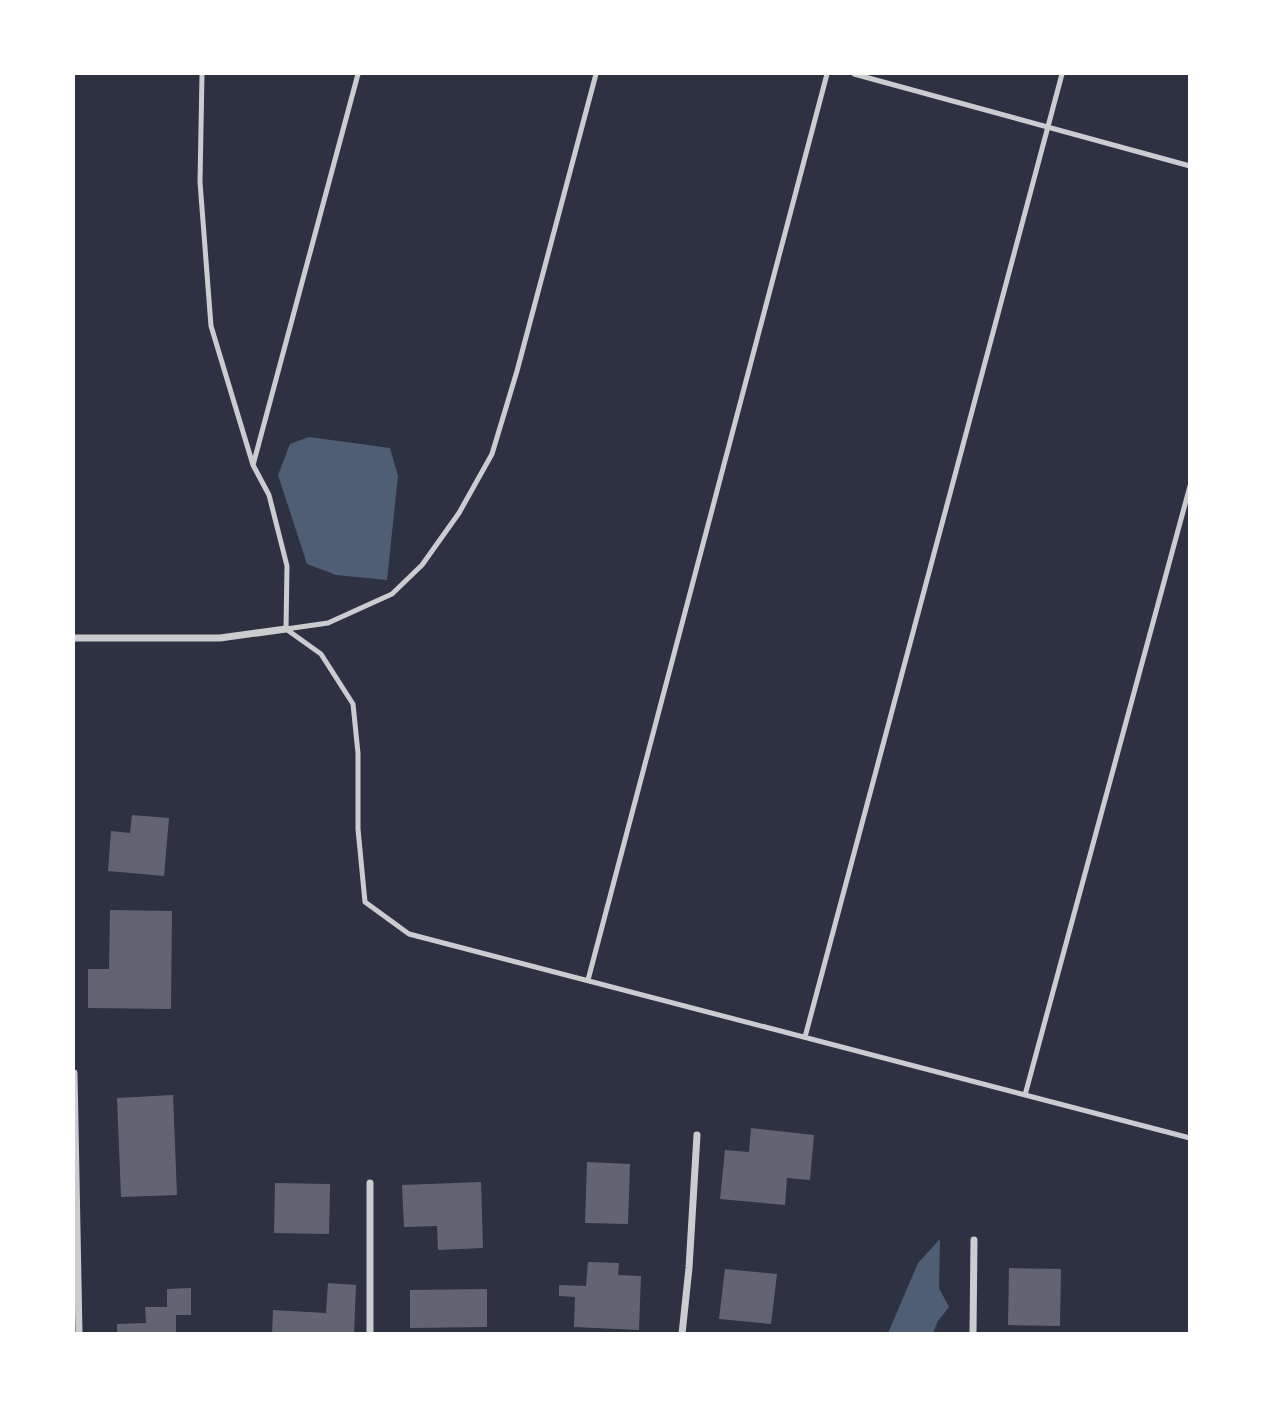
<svg xmlns="http://www.w3.org/2000/svg" width="1263" height="1407" font-family="'Open Sans',sans-serif">
	<rect width="100%" height="100%" fill="#2d3142"/>
	<path fill="#4f5d75" d="M309,437L390,448L398,476L387,580L336,575L307,564L278,475L290,444Z
		M940,1239L939,1288L949,1307L938,1321L933,1333H888L918,1263Z"/>
	<path fill="#626471" d="M132,815L169,818L164,876L108,871L111,831L130,833Z
		M110,910L172,911L171,1009L88,1008V969H109Z
		M173,1095L177,1195L121,1197L117,1098Z
		M751,1128L814,1135L810,1180L787,1178L785,1205L720,1199L725,1150L749,1152Z
		M587,1162L630,1164L628,1224L585,1223Z
		M481,1182L483,1248L438,1250L437,1226L404,1227L402,1185Z
		M275,1183L330,1184L329,1234L274,1233Z
		M588,1262L619,1263L618,1275L641,1276L639,1330L574,1327L575,1297L559,1296V1285L586,1286Z
		M1009,1268L1061,1269L1060,1326L1008,1325Z
		M725,1269L777,1274L771,1324L719,1319Z
		M328,1283L356,1285L354,1334H272L273,1310L326,1313Z
		M191,1288V1315H176V1334H117V1324L146,1323L145,1307H167V1289Z
		M487,1289V1327L410,1328V1290Z"/>
	<g fill="none" stroke-linecap="round" stroke-linejoin="round">
		<path stroke="#caccd0" stroke-width="5" d="M202,74L200,182L211,326L253,465
			M854,74L1190,166
			M286,629L321,654L353,704L358,753V829L365,902L409,934L1190,1138
			M286,629L328,623L392,594L422,565L459,513L492,454L517,371L596,74
			M286,629L287,566L269,495L253,465L358,74
			M588,980L827,74
			M805,1037L1062,74
			M1025,1095L1190,486"/>
		<path stroke="#caccd0" stroke-width="7" d="M74,638H220L286,629
			M74,1073L79,1334
			M370,1334V1183
			M682,1334L689,1268L697,1135
			M973,1334L974,1240"/>
	</g>
	<rect width="1263" height="1407" fill="none" stroke="#ffffff" stroke-width="150"/>
</svg>
